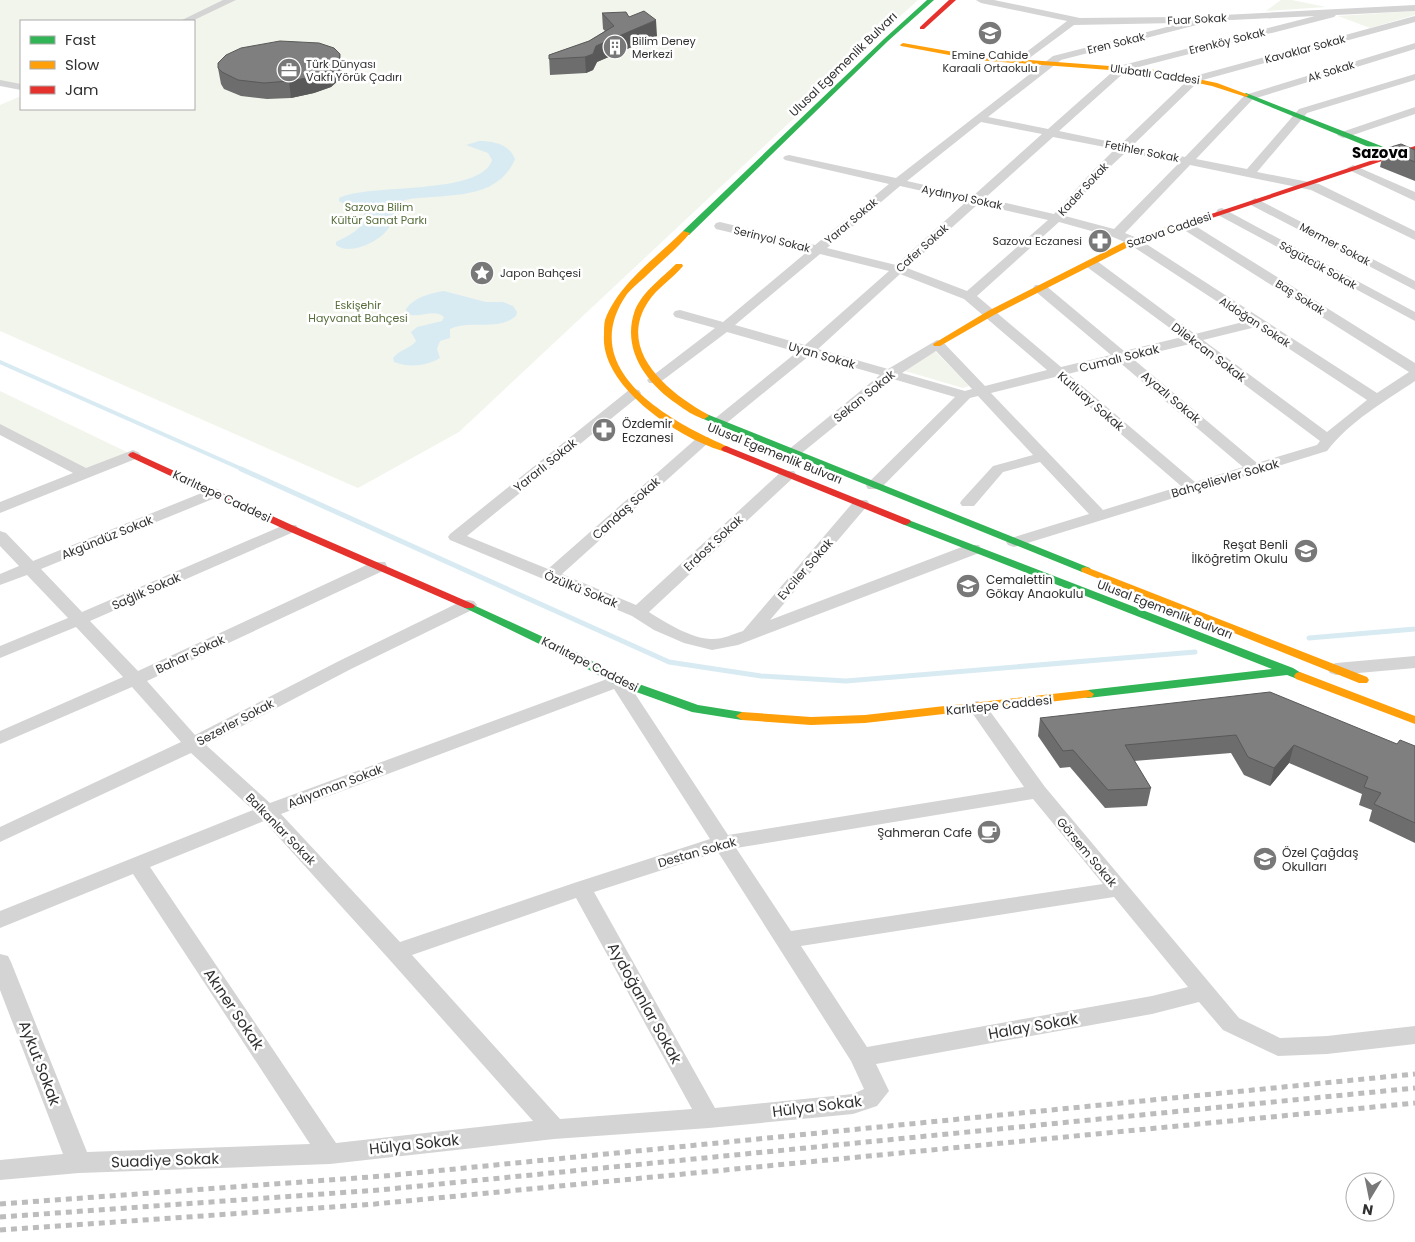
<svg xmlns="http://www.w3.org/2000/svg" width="1415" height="1242" font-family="Poppins,sans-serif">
	<rect width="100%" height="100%" fill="#fff"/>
	<path fill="#f2f5ec" d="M0,0H918L885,30L869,32L856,45L859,51L853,63L459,432L358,488L0,331V105L21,96V109H194V21H21V87L0,83Z
		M1281,0H1292L1326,7L1266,11Z
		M1415,11V15L1370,28L1338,16Z
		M935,351L969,386L963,388L905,371Z
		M0,391L129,453L87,470L0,425Z"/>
	<path fill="#d9ebf2" d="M479,141C494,141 509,144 515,159C497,203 443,193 405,200C390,210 397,218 388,229C379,242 349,256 336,245V242C347,236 365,229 365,215C357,207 348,207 339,201V198C368,183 481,196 492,160L488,153L466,145Z
		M444,291L486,302H503L513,306L517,312L516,316C497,332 471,319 450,329V338L440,341L437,349L440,358C426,366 410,368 394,362L393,358C400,349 410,349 416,341L411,332L417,327L442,321L444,317C433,308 420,319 407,314L406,309C414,297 431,293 444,291Z"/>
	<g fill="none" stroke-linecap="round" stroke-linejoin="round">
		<path stroke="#d9ebf2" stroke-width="4" d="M0,362L244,470"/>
		<path stroke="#d9ebf2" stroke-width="5" d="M241,469L669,662L761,676L846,681L1195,652
			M1309,638L1415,629"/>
		<path fill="#d4d4d4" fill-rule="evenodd" d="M223,0H236L192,21H180Z
			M976,0H994L1080,18L1177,17L1182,20L1177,23L1074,25L1020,65L1016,64V60L1067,21L981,3Z
			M1415,5V11L1336,15L1334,17L1127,70L1059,131L1121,144L1191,77L1415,16V22L1199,81L1132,146L1185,157L1245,95L1415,43V49L1253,99L1196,159L1247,169L1299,109L1415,74V80L1307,113L1257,172L1319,184L1415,231V240L1311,190L1190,165L1125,233L1137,238L1377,393L1409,372L1181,228L1179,225L1181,222H1189L1415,363V381C1384,402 1350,421 1327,451L1014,547L1008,545L1006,542L1008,539L1089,514L1040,462L1003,472L974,506H962L960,503L962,500L993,466L1033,455L978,396L970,398L880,489H868L866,486L868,483L955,397L893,379L798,456H788L785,453L788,450L880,375L810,355L723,426H713L711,423L713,420L797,352L727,332L659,383H649L647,380L715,328L675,317L673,314L675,311L680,310L723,322L808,251L716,229L714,226L716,223L720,222L815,245L889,184L785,160L783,158L785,156L789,155L896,178L1053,56L1198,19L1203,16ZM1315,16L1119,66L1048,129L988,117L1061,60L1212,21ZM981,122L1042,134L973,196L907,181ZM1053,137L1115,149L1088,176L1054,214L985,198ZM1126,152L1179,163L1114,229L1065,216L1096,180ZM900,186L967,201L896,265L827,248ZM978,204L1048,220L967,291L907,268ZM1059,222L1113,237L1129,244L1247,321L1195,334L1097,261L1092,260L1086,264L1087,267L1182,337L1124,351L1045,285H1035L1033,288L1035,291L1111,355L1061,367L977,296ZM820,254L889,271L805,345L735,325ZM900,274L964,299L1047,370L985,386L942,341L937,340L888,369L818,349ZM1256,327L1367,400L1327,432L1203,340ZM1190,344L1320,441L1317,445L1257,463L1132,358ZM936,351L972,389L965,391L902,373ZM1118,361L1243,467L1195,482L1068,374ZM1055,377L1181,486L1103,510L991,393Z
			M0,80L21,84V90L0,86Z
			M1415,107V114L1347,137L1343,138L1337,135L1339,133Z
			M1353,165L1415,192V201L1349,170L1347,168Z
			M1255,198L1415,281V290L1251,205L1249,202Z
			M1222,208L1415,312V321L1218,215L1216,212L1218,209Z
			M634,389L639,390L641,393L639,396L467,536L548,569L698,437H708L711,440L708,443L562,574L636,605L782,471H794L796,474L794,477L649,612C664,622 694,640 713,639C724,639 733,634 743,631L855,500H867L869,503L867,506L770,620L967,545H979L981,549L979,553L738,645L712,650L684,643L654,630L632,616L450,540L448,537L450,534L629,390Z
			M0,424L86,468L133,450L138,452L141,455L138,458L0,513V502L73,473L0,435Z
			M214,488L220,490L222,493L220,496L41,569L82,612L284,525H296L298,528L296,531L90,621L138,671L373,562H385L387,566L385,570L147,681L195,735L339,661L462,601L468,600L474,601L477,605L474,609L351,669L206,745L270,803L618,675L624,677L728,835L1024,787L968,707L970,703L977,701L984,703L1045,787L1239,1018L1280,1038L1327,1036L1415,1026V1044L1327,1054L1278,1056L1223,1030L1199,1002L1152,1014L876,1064L889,1091L877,1106L853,1114L709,1128L554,1139L330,1164L79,1173L0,1180V1160L63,1154L0,990V954L8,956L11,962L87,1152L310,1144L133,874L0,928V911L253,810L191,753L0,842V827L181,742L132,687L0,744V731L123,677L76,627L0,658V646L68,618L27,575L0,585V574L19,566L0,546V531L6,533L33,561ZM614,689L710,839L574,883L400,942L281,814ZM1033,799L1103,884L791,931L736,848ZM264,821L388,958L533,1121L336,1143L150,867ZM718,852L851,1061L864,1089L853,1094L715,1108L594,892ZM1114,897L1188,987L1152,996L867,1047L801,946ZM576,898L692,1109L560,1119L412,955Z
			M1415,656V668L1336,675L1330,673L1327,669L1330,665L1336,663Z"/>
		<path fill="#30b455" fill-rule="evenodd" d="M927,0H934L888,41L689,235H683V231L884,39Z
			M1246,93L1399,153L1400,155L1393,157L1244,96L1243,95Z
			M704,413L1090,568L1091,570L1090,572H1082L701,418L699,416Z
			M906,519L1293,668L1306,676L1300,680L1287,675L1088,698L1084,697L1082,694L1088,690L1272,669L902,524L901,522Z
			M469,603L576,652L622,678L698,705L742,712L748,716L742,720L692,712L614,684L568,658L465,608L463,606L465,604Z"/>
		<path fill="#ff9f0a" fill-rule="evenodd" d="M903,43L976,56L1150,69L1217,83L1249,95L1246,97L1212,86L1150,73L976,60L901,46L900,45Z
			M1185,221L1192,223L1136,243L994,315L940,346H934L933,344L988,311L1130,239Z
			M683,231L690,233C677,249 659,263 644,278C638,283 632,288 627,294C574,370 671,422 729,447L731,449L729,451L726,452C681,440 600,387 604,335C604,330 604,324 605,320C619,283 656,258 683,231Z
			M676,264H682L683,266C672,279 657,288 648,302C616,351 669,393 707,414L709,416L704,419C694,416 685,410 677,404C646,383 621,349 635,310C643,291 662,278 676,264Z
			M1086,567L1367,677L1369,680L1367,683H1359L1082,572L1081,570L1082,568Z
			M1300,672L1415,716V724L1296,679L1294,676L1296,673Z
			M1088,690L1094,694L1092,697L865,723L811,725L742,720L736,716L742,712L811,717L865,715Z"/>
		<path fill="#e5322d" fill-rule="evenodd" d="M949,0H956L924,29H920V27Z
			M1415,146V150L1191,225L1184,223Z
			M726,446L910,520L911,522L906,525L902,524L723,451L721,449L723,447Z
			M133,452L294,526L473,604L475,606L473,608H465L286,530L130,457L128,455L130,453Z"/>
		<path stroke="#bcbcbc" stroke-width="5" stroke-dasharray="6 5" stroke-linecap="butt" d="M0,1204L384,1176L1415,1074
			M0,1217L379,1190L1415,1088
			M0,1230L375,1204L1415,1103"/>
	</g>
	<path fill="#6d6d6d" d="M602,13L629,17L657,36L597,62L593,70L586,73L550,75L549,55L589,41L605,31L603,29Z
		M218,68L342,70L341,78L331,87L314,93L291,98L267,99L241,96L224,89L221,84Z
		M1384,149L1415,150V181L1380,167Z
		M1040,718L1415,746V843L1369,821L1372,810L1359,805L1362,794L1289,763L1270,786L1244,775L1231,753L1134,761L1151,788L1147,806L1105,808L1070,767L1060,768L1038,736Z"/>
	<path fill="#595959" d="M656,20L657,36L597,62L593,70L586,73L585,57L596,46Z
		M340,54L342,70L341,78L331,87L314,93L291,98L289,81Z
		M1294,745L1289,763L1270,786L1274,768Z"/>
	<path fill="#7f7f7f" stroke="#595959" d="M644,11L656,20L596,46L593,54L585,57L549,59V55L589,41L614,26L602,13L626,12L629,17Z
		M280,41L319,43L334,48L340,54L339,62L329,70L312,77L289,81L264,83L238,80L222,72L218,68V63L226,55L241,48Z
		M1401,144L1415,150V162L1384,149Z
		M1270,692L1397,744L1400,740L1415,746V823L1374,804L1381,793L1364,787L1368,777L1294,745L1274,768L1248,757L1236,735L1125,745L1151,788L1108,790L1073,750L1063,751L1040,718Z"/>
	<defs>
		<g id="school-disc" transform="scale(1.25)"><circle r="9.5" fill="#787878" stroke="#fff"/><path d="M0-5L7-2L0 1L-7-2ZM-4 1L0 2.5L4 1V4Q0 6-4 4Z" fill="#fff"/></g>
		<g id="building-disc" transform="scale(1.25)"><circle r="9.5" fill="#787878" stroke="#fff"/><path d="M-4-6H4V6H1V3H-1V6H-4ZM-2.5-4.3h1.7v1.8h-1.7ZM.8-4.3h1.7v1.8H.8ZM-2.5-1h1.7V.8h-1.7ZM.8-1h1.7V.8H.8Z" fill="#fff"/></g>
		<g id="office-disc" transform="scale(1.25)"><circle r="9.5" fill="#787878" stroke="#fff"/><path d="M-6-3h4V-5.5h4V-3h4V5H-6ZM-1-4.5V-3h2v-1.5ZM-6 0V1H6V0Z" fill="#fff"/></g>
		<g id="pharmacy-disc" transform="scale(1.25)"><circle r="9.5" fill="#787878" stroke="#fff"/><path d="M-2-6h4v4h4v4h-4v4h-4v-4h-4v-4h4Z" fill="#fff"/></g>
		<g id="sight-disc" transform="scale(1.25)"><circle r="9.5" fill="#787878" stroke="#fff"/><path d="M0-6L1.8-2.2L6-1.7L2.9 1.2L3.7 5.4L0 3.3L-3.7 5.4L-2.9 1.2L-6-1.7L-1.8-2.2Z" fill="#fff"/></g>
		<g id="cafe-disc" transform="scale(1.25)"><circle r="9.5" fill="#787878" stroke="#fff"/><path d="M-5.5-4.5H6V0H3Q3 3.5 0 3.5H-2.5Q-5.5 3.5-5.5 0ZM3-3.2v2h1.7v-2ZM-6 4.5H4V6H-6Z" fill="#fff"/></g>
	</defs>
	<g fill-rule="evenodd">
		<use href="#school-disc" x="990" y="33"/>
		<use href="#building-disc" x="615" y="47"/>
		<use href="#office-disc" x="289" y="70"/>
		<use href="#pharmacy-disc" x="1100" y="241"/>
		<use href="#sight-disc" x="482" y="273"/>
		<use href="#pharmacy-disc" x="604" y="430"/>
		<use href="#school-disc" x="1306" y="551"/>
		<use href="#school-disc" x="968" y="586"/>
		<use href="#cafe-disc" x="989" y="832"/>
		<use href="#school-disc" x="1265" y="859"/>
	</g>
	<g text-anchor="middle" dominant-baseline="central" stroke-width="5" stroke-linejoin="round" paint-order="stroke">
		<g font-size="11" fill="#303030" stroke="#fff">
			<text transform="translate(1197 19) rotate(-3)">Fuar Sokak</text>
			<text transform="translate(1227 41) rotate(-14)">Erenköy Sokak</text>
			<text transform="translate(1116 43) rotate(-14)">Eren Sokak</text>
			<text transform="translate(1305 49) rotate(-15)">Kavaklar Sokak</text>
			<text transform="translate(1331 71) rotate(-17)">Ak Sokak</text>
			<text transform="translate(1155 74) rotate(8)">Ulubatlı Caddesi</text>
			<text transform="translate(1142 151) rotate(11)">Fetihler Sokak</text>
			<text transform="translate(1083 189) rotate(-47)">Kader Sokak</text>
			<text transform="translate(962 197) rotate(12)">Aydınyol Sokak</text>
			<text transform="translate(851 221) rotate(-40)">Yarar Sokak</text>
			<text transform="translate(1169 230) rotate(-19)">Sazova Caddesi</text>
			<text transform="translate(772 239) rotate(14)">Serinyol Sokak</text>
			<text transform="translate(1335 244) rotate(28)">Mermer Sokak</text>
			<text transform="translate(922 248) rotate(-42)">Cafer Sokak</text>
			<text transform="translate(1318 265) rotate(29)">Sögütcük Sokak</text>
			<text transform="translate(1300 297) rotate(32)">Baş Sokak</text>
			<text transform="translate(1255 322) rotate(33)">Aldoğan Sokak</text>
		</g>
		<g font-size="11" fill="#303030" stroke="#fff" text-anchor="start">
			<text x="632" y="41">Bilim Deney<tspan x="632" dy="13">Merkezi</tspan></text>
			<text x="990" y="55" text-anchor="middle">Emine Cahide<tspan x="990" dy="13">Karaali Ortaokulu</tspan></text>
			<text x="306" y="64">Türk Dünyası<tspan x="306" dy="13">Vakfı Yörük Çadırı</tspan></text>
			<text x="1082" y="241" text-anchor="end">Sazova Eczanesi</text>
			<text x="500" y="273">Japon Bahçesi</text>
		</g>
		<g font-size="11" fill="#576d3b" stroke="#fff">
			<text x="379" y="207">Sazova Bilim<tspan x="379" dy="13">Kültür Sanat Parkı</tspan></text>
			<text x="358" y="305">Eskişehir<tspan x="358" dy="13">Hayvanat Bahçesi</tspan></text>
		</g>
		<g font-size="12" fill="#303030" stroke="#fff">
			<text transform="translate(843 64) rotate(-44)">Ulusal Egemenlik Bulvarı</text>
			<text transform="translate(1209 352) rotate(37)">Dilekcan Sokak</text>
			<text transform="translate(822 355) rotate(16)">Uyan Sokak</text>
			<text transform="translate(1119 358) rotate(-14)">Cumalı Sokak</text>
			<text transform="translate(864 396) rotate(-39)">Sekan Sokak</text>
			<text transform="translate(1171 397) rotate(40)">Ayazlı Sokak</text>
			<text transform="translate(1091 401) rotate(41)">Kutluay Sokak</text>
			<text transform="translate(775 453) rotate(22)">Ulusal Egemenlik Bulvarı</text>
			<text transform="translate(545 465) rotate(-39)">Yararlı Sokak</text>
			<text transform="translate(1225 478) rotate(-16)">Bahçelievler Sokak</text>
			<text transform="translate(222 496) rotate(25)">Karlıtepe Caddesi</text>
			<text transform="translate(626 508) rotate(-42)">Candaş Sokak</text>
			<text transform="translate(107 537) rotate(-22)">Akgündüz Sokak</text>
			<text transform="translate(713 543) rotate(-43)">Erdost Sokak</text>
			<text transform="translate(805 569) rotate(-49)">Evciler Sokak</text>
			<text transform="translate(581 589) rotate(22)">Özülkü Sokak</text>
			<text transform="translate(146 591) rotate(-24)">Sağlık Sokak</text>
			<text transform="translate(1165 609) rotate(21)">Ulusal Egemenlik Bulvarı</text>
			<text transform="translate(190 654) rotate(-25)">Bahar Sokak</text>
			<text transform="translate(590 664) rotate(27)">Karlıtepe Caddesi</text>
			<text transform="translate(999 705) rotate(-6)">Karlıtepe Caddesi</text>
			<text transform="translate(235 722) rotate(-28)">Sezerler Sokak</text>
			<text transform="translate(335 786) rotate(-21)">Adıyaman Sokak</text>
			<text transform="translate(281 829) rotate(46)">Balkanlar Sokak</text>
			<text transform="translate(697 852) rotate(-16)">Destan Sokak</text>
			<text transform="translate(1087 852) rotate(50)">Görsem Sokak</text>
		</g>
		<g font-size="12" fill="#303030" stroke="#fff" text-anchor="start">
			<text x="622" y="423">Özdemir<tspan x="622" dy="14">Eczanesi</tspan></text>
			<text x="1288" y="544" text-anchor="end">Reşat Benli<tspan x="1288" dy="14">İlköğretim Okulu</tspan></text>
			<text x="986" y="579">Cemalettin<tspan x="986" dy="14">Gökay Anaokulu</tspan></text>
			<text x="972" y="832" text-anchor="end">Şahmeran Cafe</text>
			<text x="1282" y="852">Özel Çağdaş<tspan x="1282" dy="14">Okulları</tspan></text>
		</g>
		<g font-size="15" font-weight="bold" fill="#000" stroke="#fff">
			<text x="1380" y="152">Sazova</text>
		</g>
		<g font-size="15" fill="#303030" stroke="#fff">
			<text transform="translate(645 1003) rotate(61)">Aydoğanlar Sokak</text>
			<text transform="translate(234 1009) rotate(56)">Akıner Sokak</text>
			<text transform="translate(1033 1026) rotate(-10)">Halay Sokak</text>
			<text transform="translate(40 1063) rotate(69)">Aykut Sokak</text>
			<text transform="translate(817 1106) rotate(-7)">Hülya Sokak</text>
			<text transform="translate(414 1144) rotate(-6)">Hülya Sokak</text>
			<text transform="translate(165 1160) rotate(-2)">Suadiye Sokak</text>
		</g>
	</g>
	<rect x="20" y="20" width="175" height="90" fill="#ffffff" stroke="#acacac"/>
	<rect x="30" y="36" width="25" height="8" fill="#30b455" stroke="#acacac"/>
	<text x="65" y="45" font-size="15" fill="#303030">Fast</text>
	<rect x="30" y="61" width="25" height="8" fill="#ff9f0a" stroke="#acacac"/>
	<text x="65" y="70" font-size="15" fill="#303030">Slow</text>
	<rect x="30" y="86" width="25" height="8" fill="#e5322d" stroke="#acacac"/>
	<text x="65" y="95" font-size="15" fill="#303030">Jam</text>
	<g transform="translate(1370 1197) rotate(190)"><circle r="24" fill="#ffffff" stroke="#acacac"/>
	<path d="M0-4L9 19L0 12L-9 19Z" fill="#787878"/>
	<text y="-8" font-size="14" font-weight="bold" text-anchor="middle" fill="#303030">N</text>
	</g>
</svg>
